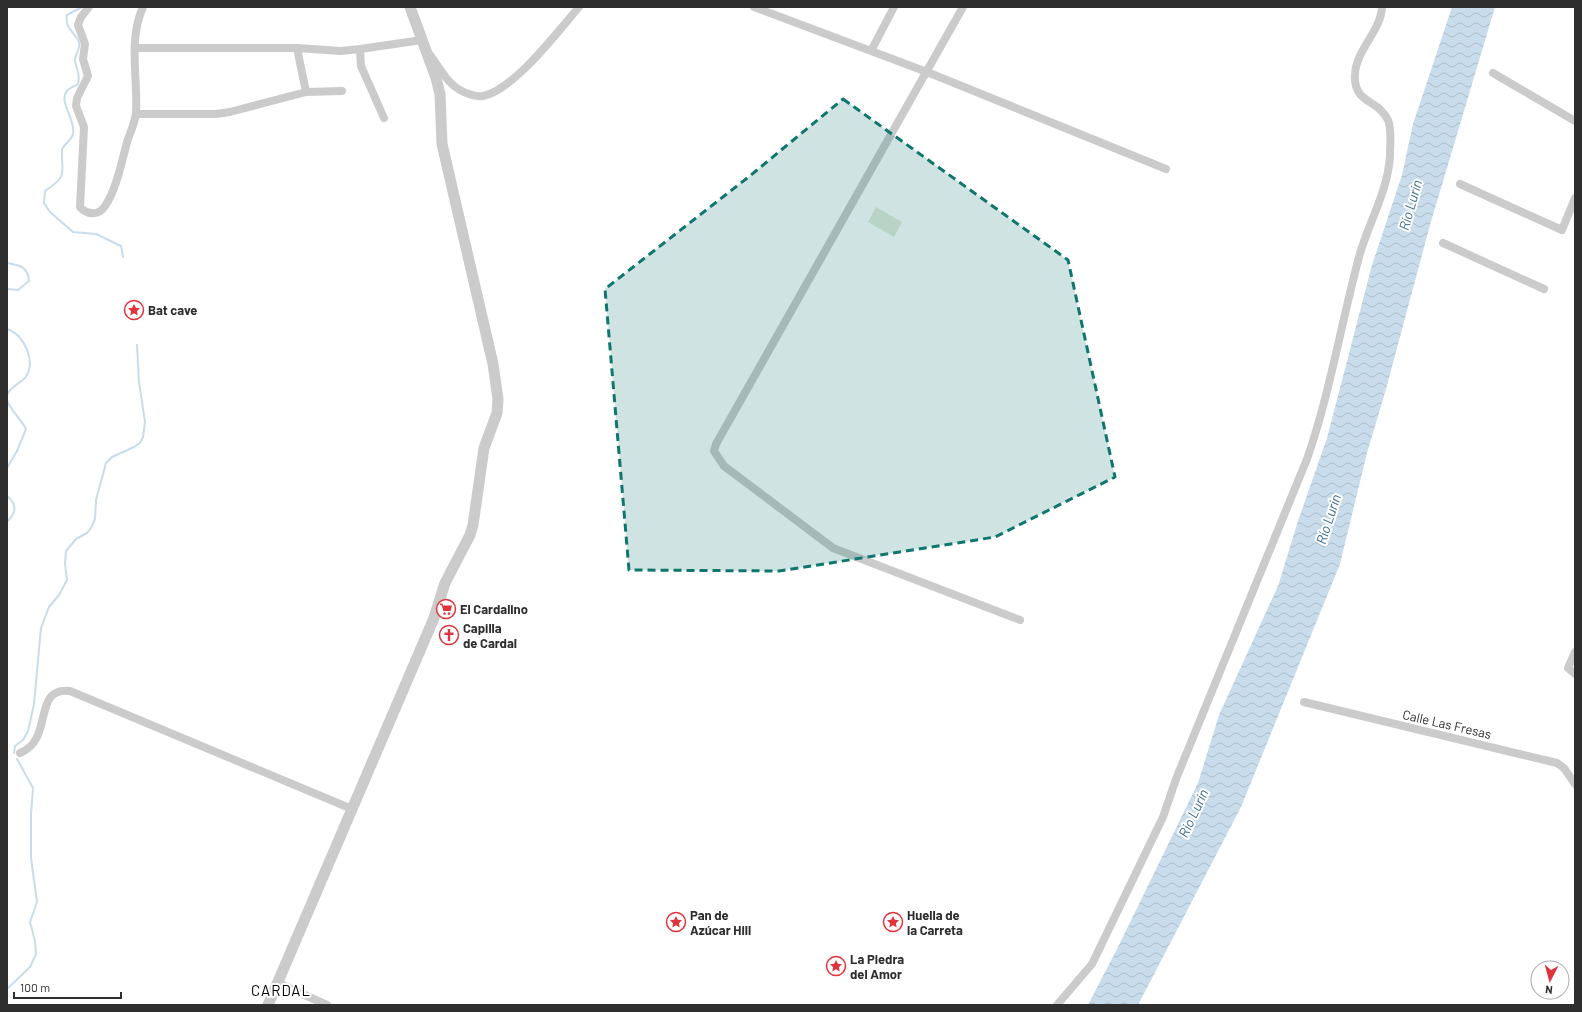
<svg xmlns="http://www.w3.org/2000/svg" width="1582" height="1012" font-family="Barlow,sans-serif">
	<defs>
		<pattern id="water-waves" width="16" height="10" patternUnits="userSpaceOnUse"><rect width="16" height="10" fill="#c8dceb"/><path d="M0 5q4-4 8 0t8 0" fill="none" stroke="#acbdca"/></pattern>
	</defs>
	<rect width="100%" height="100%" fill="#fff"/>
	<path fill="#e3ebdc" d="M876,207L902,222L894,237L868,222Z"/>
	<path fill="url(#water-waves)" d="M1452,7H1495L1430,225L1386,389L1367,453L1340,564L1241,807L1138,1005H1088L1118,947L1198,783L1219,715L1278,586L1298,521L1327,438L1372,265L1402,175L1413,124Z"/>
	<g fill="none" stroke-linecap="round" stroke-linejoin="round">
		<path stroke="#c8dceb" stroke-width="2" d="M82,7L67,15C65,28 72,30 78,40C82,47 76,52 75,59C75,69 81,71 78,84C74,87 70,87 67,91C58,101 76,120 73,134C71,141 65,143 62,149C61,174 69,175 45,191L44,203L50,212L73,232L96,234L121,246L123,257
			M7,263C19,265 28,266 29,281L18,290L7,289
			M7,329C24,334 37,362 25,378C19,384 11,386 7,395
			M7,400C9,408 21,419 26,429L17,451L7,468
			M7,496C18,505 16,513 7,522
			M14,753L15,746L23,740L28,731L34,704L41,628L49,607L59,595L67,580L65,564L66,551L76,539L87,533L91,528L95,519L96,500L106,463L112,457L134,447L140,443L143,437L145,422L139,382L137,345
			M7,989L30,967L36,954L35,941L30,922L37,902L31,858V814L33,788L17,759"/>
		<path stroke="#cbcbcb" stroke-width="8" d="M89,7L81,17L78,25L85,44L83,59L88,76L77,98L76,106L84,127L80,207C87,215 99,216 105,206C117,189 122,159 128,139C131,131 135,122 136,113C138,78 128,40 143,7
			M754,7L927,72L1166,169
			M963,7L716,444L714,451L724,466L833,548L1020,620
			M135,48H297L341,51L360,49L361,66L384,118
			M297,48L306,92
			M360,49L422,40
			M871,51L894,7
			M430,55C439,67 447,83 460,90C466,94 477,97 483,96C513,91 559,30 579,7
			M1493,73L1575,121
			M136,114H216L230,112L306,92L342,91
			M1460,184L1562,230L1575,198
			M1443,243L1544,289
			M1575,652L1568,668L1575,674
			M1304,702L1557,763L1564,768L1575,784
			M20,753C55,739 31,687 70,691L352,809
			M278,983L327,1005
			M1057,1005L1092,964L1163,817L1176,779L1307,459C1330,393 1341,324 1359,257C1368,224 1388,191 1390,156C1390,145 1392,129 1388,120C1377,98 1353,104 1355,74C1356,50 1381,31 1382,7"/>
		<path stroke="#cbcbcb" stroke-width="11" d="M268,1005L434,618L445,583L470,535L473,525L484,448L497,413L498,399L493,364L442,144L440,94L436,78L410,7"/>
	</g>
	<path fill="#0f766e" fill-opacity="0.2" stroke="#0f766e" stroke-width="3" stroke-dasharray="8 5" stroke-linejoin="round" d="M843,99L1068,260L1115,477L995,537L779,571L629,570L605,289L751,175Z"/>
	<defs>
		<g id="sight-ring" transform="scale(1)"><circle r="9.5" fill="#fff" stroke="#e1333b" stroke-width="1.5"/><path d="M0-6L1.8-2.2L6-1.7L2.9 1.2L3.7 5.4L0 3.3L-3.7 5.4L-2.9 1.2L-6-1.7L-1.8-2.2Z" fill="#e1333b"/></g>
		<g id="supermarket-ring" transform="scale(1)"><circle r="9.5" fill="#fff" stroke="#e1333b" stroke-width="1.5"/><path d="M-6-5.5h2.5l.6 2H6L4.5 2H-2.5L-4.4-4H-6ZM-1.5 3.2a1.3 1.3 0 1 0 .1 0ZM3 3.2a1.3 1.3 0 1 0 .1 0Z" fill="#e1333b"/></g>
		<g id="church-ring" transform="scale(1)"><circle r="9.5" fill="#fff" stroke="#e1333b" stroke-width="1.5"/><path d="M-1.2-6h2.4v3.5h3.3v2.4h-3.3V6h-2.4V-.1h-3.3v-2.4h3.3Z" fill="#e1333b"/></g>
	</defs>
	<g fill-rule="evenodd">
		<use href="#sight-ring" x="134" y="310"/>
		<use href="#supermarket-ring" x="446" y="609"/>
		<use href="#church-ring" x="449" y="635"/>
		<use href="#sight-ring" x="676" y="922"/>
		<use href="#sight-ring" x="893" y="922"/>
		<use href="#sight-ring" x="836" y="966"/>
	</g>
	<g text-anchor="middle" dominant-baseline="central" stroke-width="4" stroke-linejoin="round" paint-order="stroke">
		<g font-size="13" font-weight="bold" fill="#2e2e2e" stroke="#fff" text-anchor="start">
			<text x="148" y="310">Bat cave</text>
			<text x="460" y="609">El Cardalino</text>
			<text x="463" y="628">Capilla<tspan x="463" dy="15">de Cardal</tspan></text>
			<text x="690" y="915">Pan de<tspan x="690" dy="15">Azúcar Hill</tspan></text>
			<text x="907" y="915">Huella de<tspan x="907" dy="15">la Carreta</tspan></text>
			<text x="850" y="959">La Piedra<tspan x="850" dy="15">del Amor</tspan></text>
		</g>
		<g font-size="13" fill="#2e2e2e" stroke="#fff">
			<text transform="translate(1447 724) rotate(13)">Calle Las Fresas</text>
		</g>
		<g font-size="14" font-style="italic" fill="#3e6d8e" stroke="#fff">
			<text transform="translate(1410 205) rotate(-74)">Río Lurín</text>
			<text transform="translate(1328 519) rotate(-72)">Río Lurín</text>
			<text transform="translate(1193 813) rotate(-65)">Río Lurín</text>
		</g>
		<g font-size="15" letter-spacing="1" fill="#000" stroke="#fff">
			<text x="281" y="990">CARDAL</text>
		</g>
	</g>
	<rect width="1582" height="1012" fill="none" stroke="#2e2e2e" stroke-width="16"/>
	<g transform="translate(1550 980) rotate(186)"><circle r="19" fill="#ffffff" stroke="#ababab"/>
	<path d="M0-3L7 15L0 10L-7 15Z" fill="#e1333b"/>
	<text y="-6" font-size="11" font-weight="bold" text-anchor="middle" fill="#2e2e2e">N</text>
	</g>
	<path d="M14 992v6h107v-6" fill="none" stroke="#2e2e2e" stroke-width="2"/>
	<text x="20" y="992" font-size="12" fill="#2e2e2e" stroke="#ffffff" stroke-width="3" paint-order="stroke">100 m</text>
</svg>
